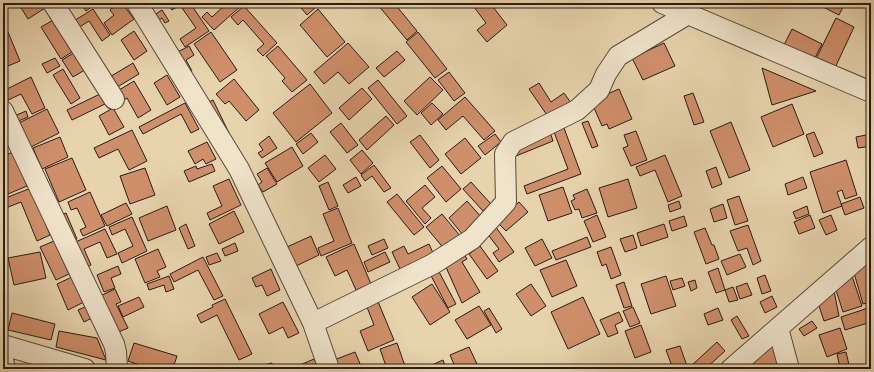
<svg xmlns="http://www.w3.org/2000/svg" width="874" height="372" font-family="'EB Garamond',serif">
	<rect width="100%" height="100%" fill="#e7d4ad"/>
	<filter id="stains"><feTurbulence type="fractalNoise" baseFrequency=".005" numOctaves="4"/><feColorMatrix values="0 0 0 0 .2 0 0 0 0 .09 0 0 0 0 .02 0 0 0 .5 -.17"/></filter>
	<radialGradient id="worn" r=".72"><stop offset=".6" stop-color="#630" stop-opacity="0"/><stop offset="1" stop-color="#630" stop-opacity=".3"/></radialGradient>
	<path fill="#cf8f6b" stroke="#291c15" d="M18,3H46L48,6L28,19Z
		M81,3H96V4L86,11Z
		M105,3H114L108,7Z
		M119,3H122L134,19L112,35L104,23L114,15L110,10Z
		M167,3H190L209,31L185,47L180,39L196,28L180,5L172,10Z
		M227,3H241L243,4L214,30L202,17L207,12L212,17Z
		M297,3H312L316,7L307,15Z
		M380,3H394L417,31L407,40L378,5Z
		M429,3H439L433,8Z
		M471,3H490L507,25L487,42L477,30L486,23Z
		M815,3H845L839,15Z
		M244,6L277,43L263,56L257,50L264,44L243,20L238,25L231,17Z
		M93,9L110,35L102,41L89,21L73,31L69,24Z
		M318,9L345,42L327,57L300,25Z
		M162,10L169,21L165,23L162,18L155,23L151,17Z
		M871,12V22L867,20Z
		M836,18L854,27L834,70L815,61Z
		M55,19L75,50L61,59L41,27Z
		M792,29L822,44L811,66L781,51Z
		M134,31L147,51L134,60L121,40Z
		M8,32L20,61L3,68V34Z
		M211,32L237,70L220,82L194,44Z
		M418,32L447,69L435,78L406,42Z
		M348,43L369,67L349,84L338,72L324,84L314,72Z
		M664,43L675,66L643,80L632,58Z
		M189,46L194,55L186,60L192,71L185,76L172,55Z
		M278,46L307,80L292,92L282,81L285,78L266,56Z
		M77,51L88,68L73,77L62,60Z
		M397,51L405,60L384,77L376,68Z
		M55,58L60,66L47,73L42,64Z
		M133,63L139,74L114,89L108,78Z
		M762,68L816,91L772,105Z
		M63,69L80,98L71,104L53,75Z
		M449,72L465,93L454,101L438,80Z
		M167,75L180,97L167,105L154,83Z
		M31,77L45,108L32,114L21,94L6,101L3,94V91Z
		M430,77L443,90L417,115L404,101Z
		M234,79L259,110L246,121L229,101L225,104L216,94Z
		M378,80L407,116L397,124L368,88Z
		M134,81L151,110L138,118L127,98L120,103L114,93Z
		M539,83L551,102L564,93L571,103L549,118L529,89Z
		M310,84L332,113L296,142L273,113Z
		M362,88L372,99L349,120L339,108Z
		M619,89L632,119L609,129L607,124L602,126L591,101Z
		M102,93L107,103L72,120L67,110Z
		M693,93L704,122L694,125L684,96Z
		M465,97L495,131L484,140L463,116L446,130L438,120Z
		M213,100L229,133L221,137L205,104Z
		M185,103L199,129L191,133L181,114L143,134L139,127Z
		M432,103L443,114L431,125L421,113Z
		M792,104L804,134L773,147L761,117Z
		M113,108L124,127L109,135L99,116Z
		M47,109L59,133L31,147L19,123Z
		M26,111L28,117L14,123L12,117Z
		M386,116L394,125L367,150L359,140Z
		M588,121L598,146L592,148L582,123Z
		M731,122L750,170L729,178L710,131Z
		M341,123L358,145L347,153L330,132Z
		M564,128L581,174L527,194L524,186L568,169L554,132Z
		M132,130L147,161L129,170L118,149L99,158L94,148Z
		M636,131L647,160L631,166L623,148L628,146L624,135Z
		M550,132L553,141L516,156L512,147Z
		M814,132L823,153L814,157L806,135Z
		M311,133L318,142L303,154L296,144Z
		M495,134L501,142L485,155L478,146Z
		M871,134V146L858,148L856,137Z
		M420,135L439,160L430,168L410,142Z
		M269,136L277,148L262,158L258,153L263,150L259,144Z
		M60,137L68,157L42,169L33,148Z
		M465,138L481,158L461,174L445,154Z
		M207,142L216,159L206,164L203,159L195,164L188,151Z
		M292,147L303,166L277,182L265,163Z
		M362,150L373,163L361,174L350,160Z
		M13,152L27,186L8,194L3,180V156Z
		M325,155L336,169L319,182L308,168Z
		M665,155L682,196L668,202L655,170L640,176L636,167Z
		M72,158L86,190L59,202L45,169Z
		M846,160L857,195L845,199L842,190L837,192L842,206L823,213L810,172Z
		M212,164L215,171L189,182L184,171L196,166L197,169Z
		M374,165L391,188L384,192L372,176L365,181L361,175Z
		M442,166L461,189L446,202L427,178Z
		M716,167L722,184L712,188L706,171Z
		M145,168L155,195L130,204L120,176Z
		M267,168L277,184L263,192L258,185L262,182L257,174Z
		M356,177L361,186L348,193L343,185Z
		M803,177L807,188L788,195L785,184Z
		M229,179L241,205L210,220L207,213L222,206L213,186Z
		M628,179L637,208L608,217L599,188Z
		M328,182L338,206L329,210L319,186Z
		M471,182L491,204L483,211L463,189Z
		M425,185L435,197L422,208L431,218L425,224L406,201Z
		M563,187L572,213L548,221L539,195Z
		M31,188L50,235L37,241L21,202L3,209V199Z
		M587,189L597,213L582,218L579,209L575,210L571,201L575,199L573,195Z
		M90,192L105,226L83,236L80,230L86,227L77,208L71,210L68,202Z
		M397,194L424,227L414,235L387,202Z
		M739,196L748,221L735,225L727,200Z
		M860,197L864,208L845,215L841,204Z
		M467,201L482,218L463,235L449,218Z
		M679,201L681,208L670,212L668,205Z
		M519,202L528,212L506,231L497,222Z
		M126,203L132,214L107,226L101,215Z
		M723,204L727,218L714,222L710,209Z
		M167,206L176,230L148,241L139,218Z
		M807,206L809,214L796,219L793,212Z
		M338,208L352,243L321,256L318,248L334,241L323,214Z
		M234,211L244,232L219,244L209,224Z
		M66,213L77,239L68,243L57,217Z
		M442,214L461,237L445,250L426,227Z
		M597,215L606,237L593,242L584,221Z
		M810,215L815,228L799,234L794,222Z
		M831,215L837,230L826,235L819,220Z
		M684,216L687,226L672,231L669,221Z
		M132,217L147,251L122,263L118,253L133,246L125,229L112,235L109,227Z
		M186,224L195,246L188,249L179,228Z
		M664,224L668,237L641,246L637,233Z
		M748,225L761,261L753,265L747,248L738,251L730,231Z
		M495,226L514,252L499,262L493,253L499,249L486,232Z
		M705,228L712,245H714L719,259L706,264L694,232Z
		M105,229L117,254L107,258L100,242L84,249L91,265L82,270L71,244Z
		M3,234L7,245L3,246Z
		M633,235L637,248L625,252L620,239Z
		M311,236L319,255L296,266L287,247Z
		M587,237L591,247L556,260L552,251Z
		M384,239L388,248L372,255L368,246Z
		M542,239L552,258L535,266L525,248Z
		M54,241L69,274L56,280L40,247Z
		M235,243L238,251L225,256L222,249Z
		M354,244L371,284L356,290L347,270L335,276L326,257Z
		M429,244L434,255L401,271L392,252L404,246L408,254Z
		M480,246L498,271L487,279L469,254Z
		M611,247L621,275L611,279L606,264L602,266L597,252Z
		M158,249L166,267L157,271L160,277L145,283L135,259Z
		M40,252L46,278L14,285L8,258Z
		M385,252L390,262L368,272L364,262Z
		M217,253L221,261L209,265L206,257Z
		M464,254L467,259L462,262L480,292L462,303L445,265Z
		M740,254L746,267L727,275L721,261Z
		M203,257L223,296L214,300L198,270L174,282L170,274Z
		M566,260L577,286L552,297L540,270Z
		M871,261V302L863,304L854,273Z
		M118,266L121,274L111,278L115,288L104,292L97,275Z
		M437,268L456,304L448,308L429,272Z
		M718,268L725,290L716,293L708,272Z
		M271,269L280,290L267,296L262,285L256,287L252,278Z
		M765,275L771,291L762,294L757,278Z
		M169,276L174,289L166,292L164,285L149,290L147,284Z
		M666,276L676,306L651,314L641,284Z
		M852,276L862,306L843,312L836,290Z
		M72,277L84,302L68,310L57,284Z
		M682,278L685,286L673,290L670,281Z
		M695,280L697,288L691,291L688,282Z
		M624,282L632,306L624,308L616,285Z
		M747,283L752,295L740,299L736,287Z
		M432,284L450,312L430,325L412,297Z
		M531,284L546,306L531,316L516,294Z
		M733,287L738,300L729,302L725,290Z
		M115,289L121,302L116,304L128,328L116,333L98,297Z
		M834,291L839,316L824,321L818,303Z
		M772,296L777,307L765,313L760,302Z
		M139,297L144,307L123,317L118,306Z
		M376,297L394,340L368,351L360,331L374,325L365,302Z
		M583,297L600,334L568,349L551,312Z
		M225,299L252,354L239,360L217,315L201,323L197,315L213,307L212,305Z
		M283,302L299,333L288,338L283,327L269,334L259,314Z
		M87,306L92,318L84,322L78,310Z
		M479,306L491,325L467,339L455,320Z
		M633,307L640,323L630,327L623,311Z
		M871,307V322L845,330L841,317Z
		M489,308L502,329L496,333L484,311Z
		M718,308L723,320L708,325L704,314Z
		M619,312L623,321L615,325L618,333L608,337L600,320Z
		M12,313L55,324L51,340L8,330Z
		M3,314L6,315L3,326Z
		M737,316L749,336L742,339L731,320Z
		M812,321L817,328L804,336L799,329Z
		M641,325L651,352L635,358L625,331Z
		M840,328L847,349L827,357L819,335Z
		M59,331L97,338L106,360L56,347Z
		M717,342L725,351L705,369H694L691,366Z
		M134,343L177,356L173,368L175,369H152L128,361Z
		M397,343L406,369H387L380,349Z
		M773,345L780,369H744Z
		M680,346L688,369H673L666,350Z
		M469,347L477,364L467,369H456L450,355Z
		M355,352L361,366L354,369H338L334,360Z
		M846,352L850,369H837L840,368L837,354Z
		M314,359L319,369H294L293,368Z
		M443,360L446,369H423Z
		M272,363L273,369H247Z
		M17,366L29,369H16Z"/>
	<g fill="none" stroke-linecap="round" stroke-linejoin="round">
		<g stroke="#584a3b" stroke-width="22">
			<path id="minor" d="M53,3L114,99
				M137,3L239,169L313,323L329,369
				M662,3L871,92
				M3,111L114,344L116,352L117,369
				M313,323L433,264L472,239L506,202L505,154L513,142L577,110L599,90L606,74L618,56L688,14
				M778,328L789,369
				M3,345L85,369
				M3,360L5,369
				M731,369L871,247"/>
		</g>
		<use href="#minor" stroke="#efe3ca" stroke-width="20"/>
	</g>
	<rect width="874" height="372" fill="none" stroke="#e7d4ad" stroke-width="16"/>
	<rect x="4" y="4" width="866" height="364" fill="none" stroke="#291c15" stroke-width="2"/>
	<rect x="8" y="8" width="858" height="356" fill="none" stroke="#291c15"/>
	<rect width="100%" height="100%" filter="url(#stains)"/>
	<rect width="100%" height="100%" fill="url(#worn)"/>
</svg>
